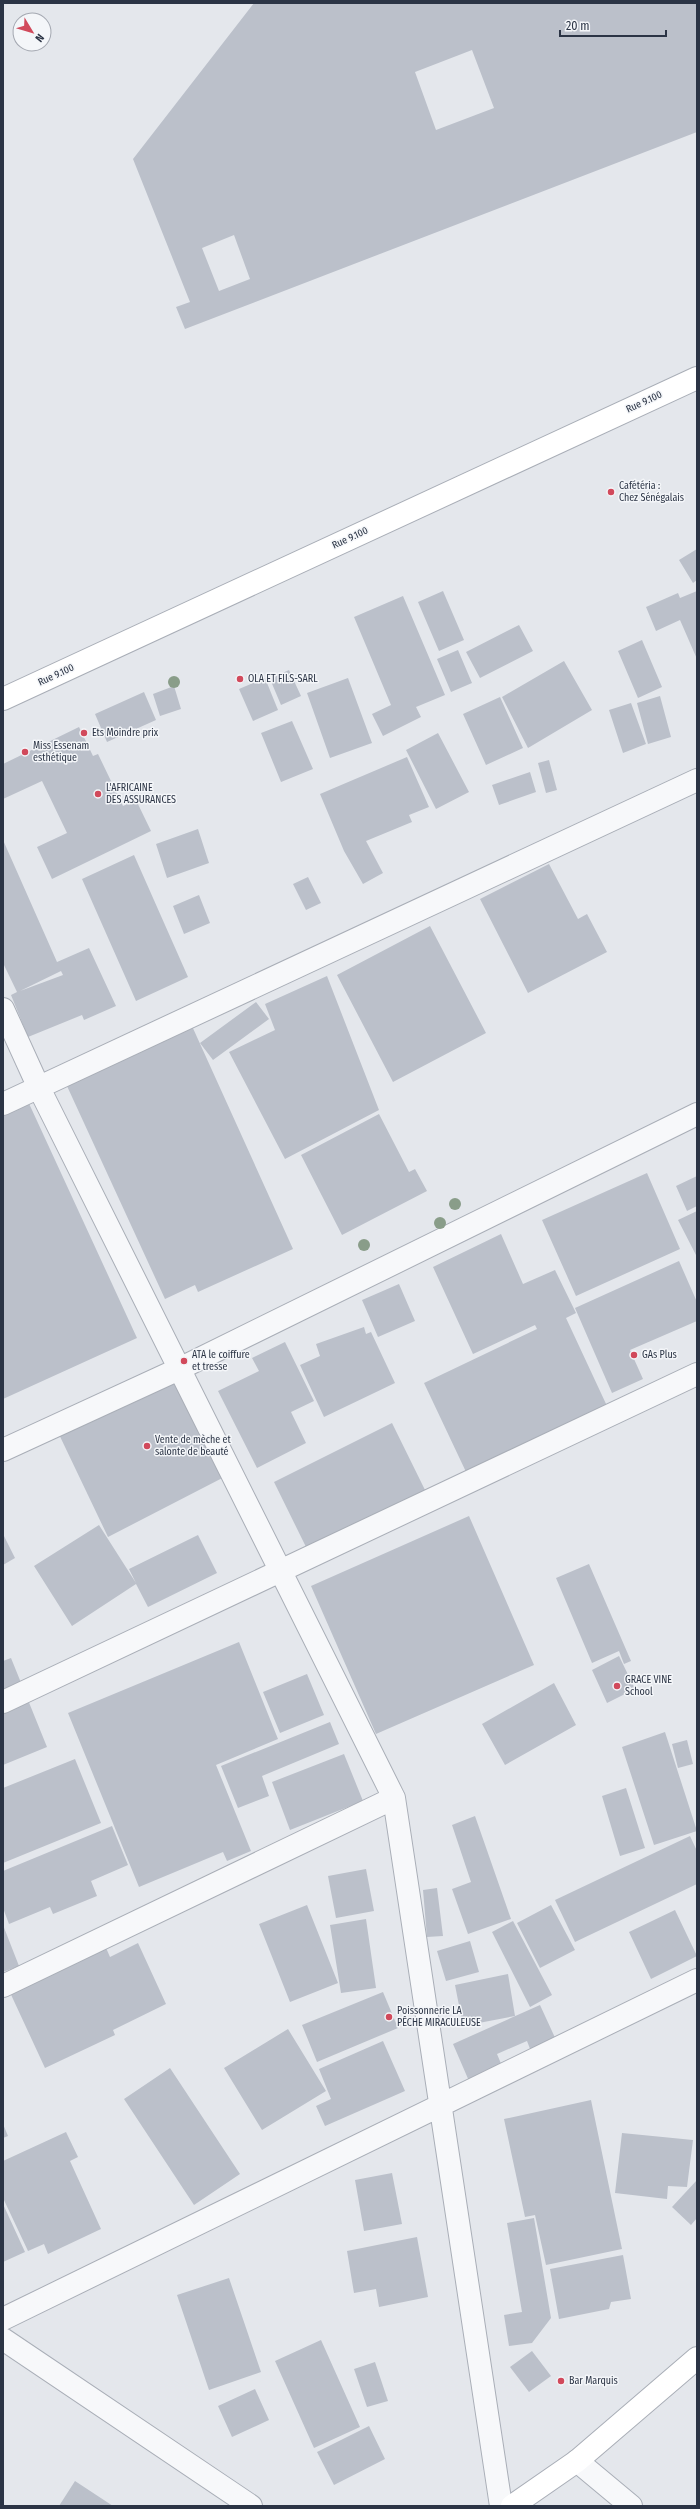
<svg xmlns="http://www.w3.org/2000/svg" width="700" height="2509" font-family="'Fira Sans Condensed',sans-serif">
	<rect width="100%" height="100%" fill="#e4e7ec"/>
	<path fill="#bbc0ca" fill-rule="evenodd" d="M254,3H697V132L185,329L176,307L190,302L133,159ZM472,50L494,108L436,130L415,72ZM234,235L250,279L219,291L202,248Z
		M697,549V580L693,583L679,560Z
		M443,591L464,640L439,651L418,602Z
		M697,591V659L680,620L656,631L646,607L678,593L680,598Z
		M403,596L445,695L416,707L421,717L383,736L372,714L391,705L354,617Z
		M519,625L533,651L480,678L466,652Z
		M642,640L662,687L638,698L618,651Z
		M458,650L472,683L451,692L437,659Z
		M564,661L592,710L528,748L502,697Z
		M289,670L301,696L281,705L270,679Z
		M265,678L278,710L253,721L239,689Z
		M348,678L372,743L330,758L307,693Z
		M174,686L181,709L160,716L153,694Z
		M144,692L156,720L107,742L95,714Z
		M660,696L671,737L648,744L637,703Z
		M500,697L523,748L486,765L463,714Z
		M631,703L646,744L623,753L609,710Z
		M292,721L313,769L281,782L261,733Z
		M79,727L93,756L98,754L123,806L136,800L151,831L52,879L37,847L67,833L42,781L3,799V764Z
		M438,733L469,792L436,809L406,750Z
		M407,757L429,807L409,815L412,822L366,841L383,873L363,884L344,851L320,794Z
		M549,760L557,790L546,793L538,763Z
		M530,772L536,792L499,805L492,785Z
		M198,829L209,863L167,878L156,844Z
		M3,840L57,962L89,948L116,1006L84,1020L82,1015L28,1037L11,995L17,992L3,963ZM61,971L63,975L20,991Z
		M134,855L188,977L136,1001L82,879Z
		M549,864L578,919L587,914L607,952L528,993L480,899Z
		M308,877L321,903L306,910L293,884Z
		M199,895L210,923L184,934L173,906Z
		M430,926L486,1033L393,1082L337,975Z
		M327,976L379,1110L285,1159L229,1052L275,1030L265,1004Z
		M256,1002L269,1019L213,1060L200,1043Z
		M187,1015L293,1249L198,1292L195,1285L165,1299L61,1073Z
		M26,1097L137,1338L3,1399V1107Z
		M379,1114L409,1172L415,1169L427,1191L342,1235L301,1155Z
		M647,1173L680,1249L576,1296L542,1220Z
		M697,1176V1206L687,1211L676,1186Z
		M697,1211V1257L678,1220Z
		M501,1234L523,1284L555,1270L576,1313L566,1318L607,1406L467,1474L424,1383L537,1329L535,1325L473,1354L433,1267Z
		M679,1261L697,1302V1321L630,1350L643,1379L612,1393L575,1308Z
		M399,1284L415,1321L378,1337L362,1300Z
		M364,1327L366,1334L371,1332L395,1383L324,1417L300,1365L320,1356L316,1344Z
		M285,1342L314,1401L291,1412L306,1443L257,1468L218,1391L259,1371L252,1358Z
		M179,1369L232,1473L108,1537L55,1426Z
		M392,1423L425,1490L307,1549L274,1482Z
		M469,1516L534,1665L376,1734L311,1586Z
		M99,1525L136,1583L129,1569L198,1535L217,1573L148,1607L136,1584L72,1626L34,1566Z
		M3,1534L15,1558L3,1565Z
		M589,1564L631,1661L624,1664L619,1651L592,1663L556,1578Z
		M239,1642L278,1739L216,1765L251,1851L227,1861L223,1852L139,1887L68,1713Z
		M619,1656L635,1689L607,1703L592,1670Z
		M11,1658L47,1747L3,1765V1661Z
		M307,1674L324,1715L280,1733L263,1692Z
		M554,1683L576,1725L505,1765L482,1724Z
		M330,1722L339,1744L262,1776L269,1796L238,1808L221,1766Z
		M665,1732L697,1831L654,1845L622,1747Z
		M687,1740L693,1764L678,1768L672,1744Z
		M344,1754L363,1801L290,1830L272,1782Z
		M75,1759L101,1823L3,1863V1788Z
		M626,1788L645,1848L620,1856L602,1796Z
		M475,1816L511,1919L468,1934L452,1889L471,1882L452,1825Z
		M112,1826L128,1865L91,1881L97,1896L53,1914L50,1907L9,1924L3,1908V1871Z
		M690,1836L697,1851V1884L575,1942L555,1900Z
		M366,1869L374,1911L336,1918L328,1876Z
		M437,1888L443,1936L427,1937L423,1890Z
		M307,1905L338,1983L290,2002L259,1924Z
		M551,1905L575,1950L540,1968L517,1923Z
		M675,1910L697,1956L651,1979L629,1932Z
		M366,1919L376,1988L341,1993L330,1925Z
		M513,1921L552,1995L530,2007L492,1932Z
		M3,1925L19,1966L3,1972Z
		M103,1941L110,1957L138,1943L166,2004L113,2030L115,2035L45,2068L7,1986Z
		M470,1941L479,1972L446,1981L437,1951Z
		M508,1974L515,2016L463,2026L455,1985Z
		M383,1992L398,2028L317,2062L302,2025Z
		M540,2005L557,2042L532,2054L527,2041L497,2054L502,2066L469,2081L453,2044Z
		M288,2029L326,2091L262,2130L224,2068Z
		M383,2041L405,2091L325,2126L316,2106L331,2099L319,2069Z
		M170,2068L240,2174L194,2205L124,2099Z
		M591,2100L622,2249L546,2265L535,2215L525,2217L504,2119Z
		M3,2124L8,2136L3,2138Z
		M66,2132L78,2157L70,2161L101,2229L48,2254L44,2244L28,2251L3,2198V2161Z
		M622,2133L693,2140L687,2187L668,2186L667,2199L615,2193Z
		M392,2173L402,2224L364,2231L355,2180Z
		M697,2180V2218L691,2225L672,2207Z
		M3,2204L25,2252L3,2262Z
		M534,2218L551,2318L532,2343L509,2346L504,2315L522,2312L507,2223Z
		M417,2237L428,2297L379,2307L376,2289L354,2293L347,2251Z
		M623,2255L631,2299L611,2302L609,2309L559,2319L550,2269Z
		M229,2278L261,2372L209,2390L177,2295Z
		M321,2340L360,2427L314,2448L275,2361Z
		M532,2351L551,2376L529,2392L510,2367Z
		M375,2362L388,2401L367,2407L354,2369Z
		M255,2389L269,2420L232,2437L218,2406Z
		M369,2426L385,2459L334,2485L317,2452Z
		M75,2481L113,2506H59Z"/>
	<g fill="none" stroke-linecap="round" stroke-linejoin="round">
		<g stroke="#a9aeb7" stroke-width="24">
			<path id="street" d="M3,1009L39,1088L394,1798L501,2506
				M3,1104L697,780
				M3,1450L179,1369L697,1114
				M3,1702L697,1374
				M3,1986L394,1798
				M3,2319L697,1980
				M3,2339L251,2506
				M577,2461L631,2506"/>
		</g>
		<g stroke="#a9aeb7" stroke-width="24">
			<path id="secondary" d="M3,699L697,378
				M512,2506L577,2461L697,2358"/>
		</g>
		<use href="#street" stroke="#f7f8fa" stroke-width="22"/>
		<use href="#secondary" stroke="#fff" stroke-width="22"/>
	</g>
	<g fill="#899d89">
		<circle cx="174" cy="682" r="6"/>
		<circle cx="455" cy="1204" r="6"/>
		<circle cx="440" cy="1223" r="6"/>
		<circle cx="364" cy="1245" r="6"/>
	</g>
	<g fill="#d1495b" stroke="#f4f6f9" stroke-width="1.5">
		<circle cx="611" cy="492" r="4"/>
		<circle cx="240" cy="679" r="4"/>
		<circle cx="84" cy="733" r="4"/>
		<circle cx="25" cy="752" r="4"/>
		<circle cx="98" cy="794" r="4"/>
		<circle cx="634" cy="1355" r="4"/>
		<circle cx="184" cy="1361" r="4"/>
		<circle cx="147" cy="1446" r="4"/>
		<circle cx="617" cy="1686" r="4"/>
		<circle cx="389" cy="2017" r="4"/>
		<circle cx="561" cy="2381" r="4"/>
	</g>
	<g text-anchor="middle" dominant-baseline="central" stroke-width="3" stroke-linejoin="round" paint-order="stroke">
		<g font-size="10" fill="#2b3445" stroke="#f4f6f9">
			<text transform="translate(644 402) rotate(-25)">Rue 9.100</text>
			<text transform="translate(350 538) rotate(-25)">Rue 9.100</text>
			<text transform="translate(56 675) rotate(-25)">Rue 9.100</text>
		</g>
		<g font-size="10" fill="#2b3445" stroke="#f4f6f9" text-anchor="start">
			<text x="619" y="486">Cafétéria :<tspan x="619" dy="12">Chez Sénégalais</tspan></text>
			<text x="248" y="679">OLA ET FILS-SARL</text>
			<text x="92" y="733">Ets Moindre prix</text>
			<text x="33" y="746">Miss Essenam<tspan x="33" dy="12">esthétique</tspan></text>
			<text x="106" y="788">L'AFRICAINE<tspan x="106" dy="12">DES ASSURANCES</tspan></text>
			<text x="192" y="1355">ATA le coiffure<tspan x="192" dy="12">et tresse</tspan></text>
			<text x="642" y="1355">GAs Plus</text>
			<text x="155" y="1440">Vente de mèche et<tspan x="155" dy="12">salonte de beauté</tspan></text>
			<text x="625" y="1680">GRACE VINE<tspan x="625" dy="12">School</tspan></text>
			<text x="397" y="2011">Poissonnerie LA<tspan x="397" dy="12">PÊCHE MIRACULEUSE</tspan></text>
			<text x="569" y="2381">Bar Marquis</text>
		</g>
	</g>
	<rect width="700" height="2509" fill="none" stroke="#2b3445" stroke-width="8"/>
	<g transform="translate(32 32) rotate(128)"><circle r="19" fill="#f4f6f9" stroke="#a4a8b1"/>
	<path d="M0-3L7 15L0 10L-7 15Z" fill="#d1495b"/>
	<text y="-6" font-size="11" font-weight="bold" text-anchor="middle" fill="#2b3445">N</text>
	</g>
	<path d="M560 30v6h106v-6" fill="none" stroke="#2b3445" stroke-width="2"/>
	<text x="566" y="30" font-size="12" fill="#2b3445" stroke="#f4f6f9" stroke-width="3" paint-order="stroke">20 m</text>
</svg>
